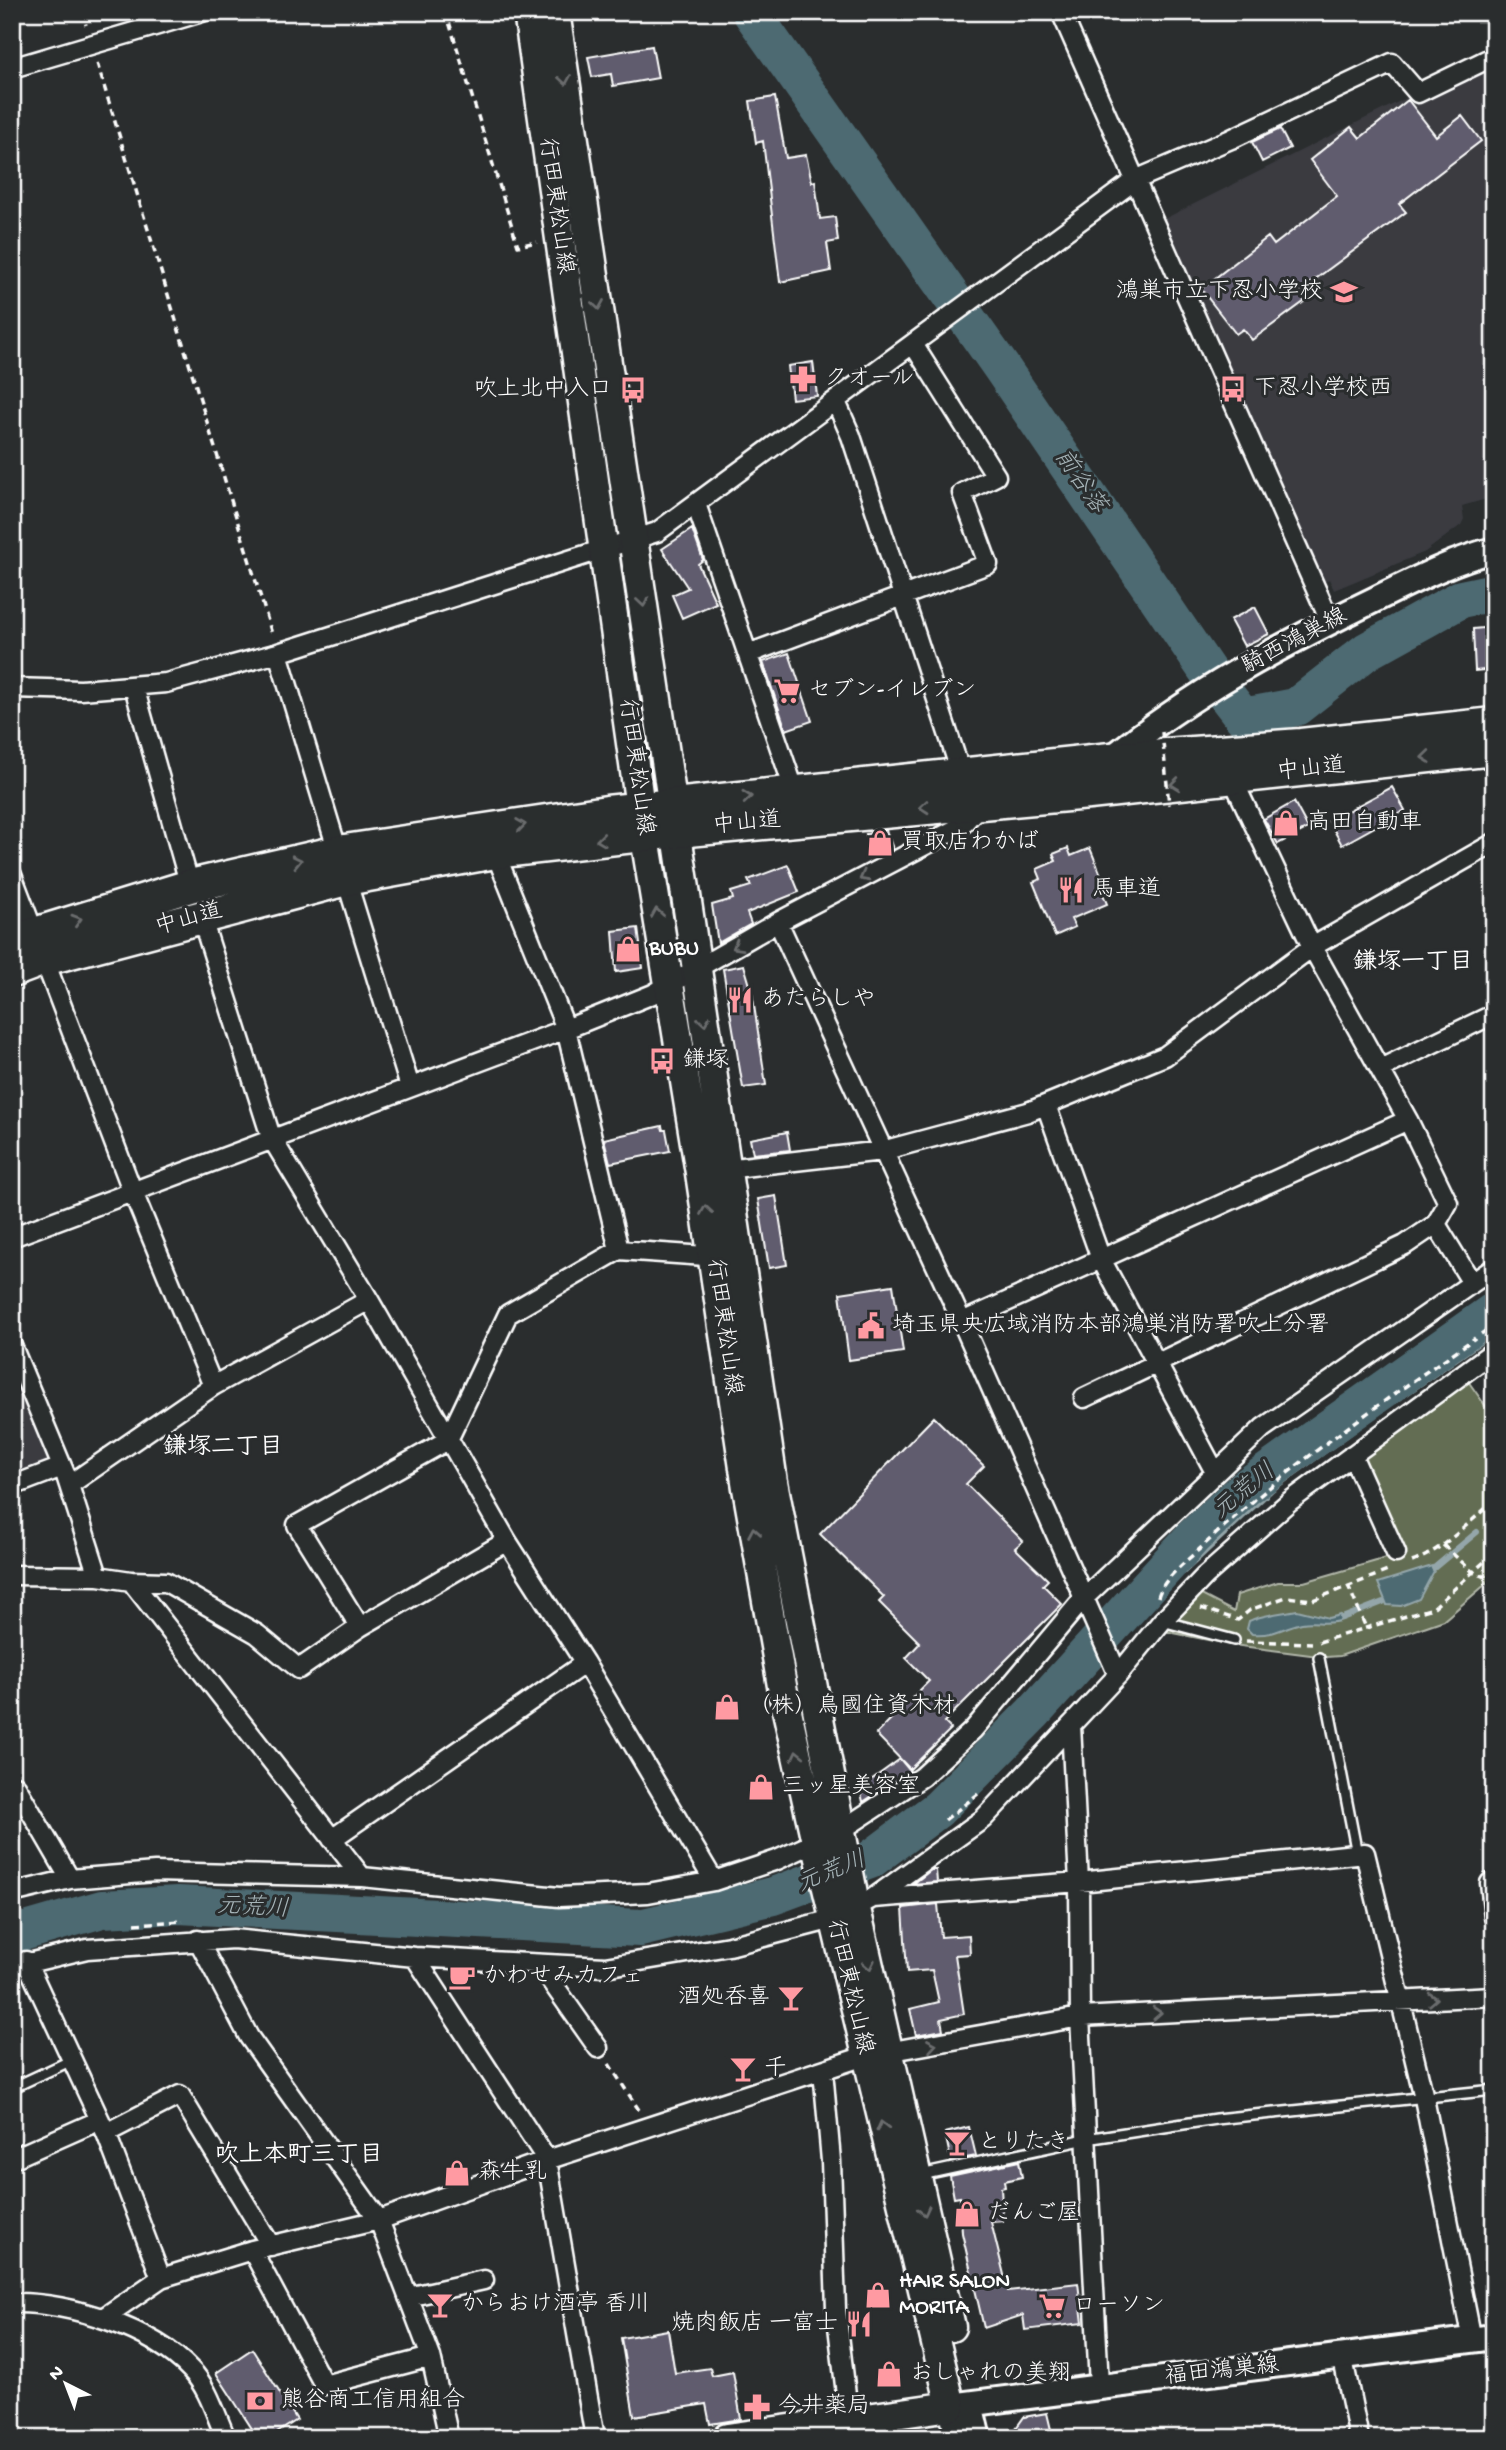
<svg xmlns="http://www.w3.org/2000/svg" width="1506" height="2450" font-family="'Gochi Hand','Klee One',sans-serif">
	<rect width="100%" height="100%" fill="#2a2d2e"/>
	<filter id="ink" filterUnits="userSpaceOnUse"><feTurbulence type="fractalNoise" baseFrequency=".0143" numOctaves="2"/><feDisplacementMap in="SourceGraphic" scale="14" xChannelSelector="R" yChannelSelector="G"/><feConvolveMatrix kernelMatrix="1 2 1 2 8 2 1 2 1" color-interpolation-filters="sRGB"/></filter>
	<g filter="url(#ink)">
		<path fill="#3a3b41" d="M1494,61V508L1490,498L1462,506L1464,519L1461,525L1425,552L1334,590L1329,579L1324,582L1271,467L1164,219L1410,96Z
			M12,1368L53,1465L12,1480Z"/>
		<path fill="#636d53" stroke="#b1b6a9" stroke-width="2" d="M1468,1381L1494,1418V1577L1444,1620L1340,1656L1326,1657L1233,1645L1164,1631L1194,1591L1234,1612L1237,1595L1278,1582H1304L1390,1557L1362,1460L1366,1452Z"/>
		<path fill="#4d6a72" stroke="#94a6aa" stroke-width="2" d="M1432,1566L1434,1571L1419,1599L1401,1606L1387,1605L1378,1583Z
			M1297,1610L1329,1618L1340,1615L1342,1620C1327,1626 1315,1620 1302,1623C1280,1628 1275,1636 1252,1634L1247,1629L1249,1621C1260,1615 1283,1613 1297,1610Z"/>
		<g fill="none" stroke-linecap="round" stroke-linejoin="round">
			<path stroke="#94a6aa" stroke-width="6" d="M1395,1401L1494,1332
				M1434,1568L1477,1532
				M1183,1572L1272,1489L1384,1408
				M1342,1618L1383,1602"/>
			<path stroke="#4d6a72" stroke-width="38" d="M751,12L1001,367L1208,672L1243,717L1296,707L1367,651L1461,599L1494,592
				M12,1935L102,1909L178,1905L640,1928L773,1896L870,1860L938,1809L1033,1713L1193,1537L1245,1488L1494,1311"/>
		</g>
		<path fill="#615c6e" stroke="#fff" stroke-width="2" d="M652,46L658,78L613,86L611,74L592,77L588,57Z
			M775,97L786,158L806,155L812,182L815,181L820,219L835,217L838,241L827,243L831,271L780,282L763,141L756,143L750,101Z
			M1408,100L1436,136L1462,116L1481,141L1399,204L1406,212L1298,292L1305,301L1252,340L1243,329L1236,334L1201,289L1268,237L1274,245L1337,196L1310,160L1351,127L1360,138Z
			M1280,129L1290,148L1262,162L1252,142Z
			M813,362L817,396L792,399L788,366Z
			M692,529L703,560L698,564L716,603L682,618L672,595L688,588L662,549Z
			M1255,607L1269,634L1244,646L1230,620Z
			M1494,627V669L1475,671L1473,629Z
			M789,653L812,721L786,730L763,662Z
			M1392,787L1405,810L1342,845L1329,821Z
			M1294,802L1308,828L1278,844L1264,819Z
			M886,830L893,849L874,857L866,834Z
			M1068,848L1071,856L1090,848L1108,892L1103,894L1107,904L1071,919L1075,927L1055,936L1033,882L1041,879L1037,869L1056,861L1053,854Z
			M788,865L799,892L747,913L751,924L718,943L712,905L733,899L731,892L751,886L748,880Z
			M638,928L643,968L616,972L613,931Z
			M744,965L752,992L766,1085L743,1088L723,969Z
			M662,1126L663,1130H666L670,1151L610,1163L604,1139Z
			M787,1132L790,1150L753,1154L750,1139Z
			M776,1196L787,1265L769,1268L758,1199Z
			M893,1285L903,1352L849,1360L840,1293Z
			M934,1417L984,1466L966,1484L1023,1541L1015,1548L1048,1580L1043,1585L1062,1604L944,1722L951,1729L910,1769L876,1734L929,1681L906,1658L920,1643L879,1602L884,1597L820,1534Z
			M900,1759L910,1771L863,1802L860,1788Z
			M931,1870H936L937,1882L913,1884Z
			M938,1904L941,1937L969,1935L970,1954L955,1955L964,2014L941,2019L943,2030L916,2035L910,2009L939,2002L932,1970L907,1972L903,1908Z
			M969,2127L976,2156L951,2161L945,2133Z
			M1019,2161L1022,2177L1004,2181L1005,2187L1001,2188L1003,2221L991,2222L1008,2291L1078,2283L1083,2323L1025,2330L1023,2315L984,2328L962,2233L960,2197L954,2198L950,2176Z
			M668,2330L675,2373L710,2368L712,2376L733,2372L741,2419L710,2424L706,2404L634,2416L621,2338Z
			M252,2349L297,2420L269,2438H258L216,2373Z
			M1047,2413L1053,2438H1009L1024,2417Z"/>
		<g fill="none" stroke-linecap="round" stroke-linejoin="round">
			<g stroke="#fff" stroke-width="14">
				<path id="lane" d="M1162,1621L1234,1640
					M1319,1658L1357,1854
					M12,2088L72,2060
					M921,2175L1086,2139L1216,2119L1494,2090"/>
			</g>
			<g stroke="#fff" stroke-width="23">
				<path id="street" d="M1061,12L1330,621
					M12,68L202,12
					M836,402L851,436L961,773
					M696,504L795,792
					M278,653L338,852
					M748,654L988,564L962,493L996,476L913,344
					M134,687L190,886
					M12,688L81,690L166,683L278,653L657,532L1135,180L1231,139L1392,63L1418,93L1494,56
					M1232,778L1312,947L1408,1120L1448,1203L1436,1224L1472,1283
					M495,852L566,1029L619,1250
					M12,875L34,933
					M346,879L410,1087
					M201,916L271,1137L369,1300L507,1541L585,1663L714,1881
					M778,922L962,1322L1118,1675
					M44,959L132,1190L213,1386
					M1380,1069L1494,1014
					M1046,1105L1101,1259L1215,1472
					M717,1170L882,1151L1028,1112L1165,1056L1312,947L1494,843
					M12,1237L566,1029L653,994L778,922L960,827L981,804
					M962,1322L1408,1120
					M12,1346L66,1476L98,1576
					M1084,1398L1405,1245L1436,1224
					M1352,1455L1396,1553
					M69,1485L213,1386L369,1300
					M12,1486L62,1467
					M12,1575L98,1576L131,1581L362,1877
					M131,1581L166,1582L257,1634L299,1669L360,1627L507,1541
					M360,1627L297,1525L448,1440L508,1314L619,1250L720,1257
					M1071,1725L1079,1882L1080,2017L1099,2385
					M12,1788L16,1786L70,1879
					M332,1839L585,1663
					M1490,1883L1494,1917
					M12,1893L70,1879L155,1872L362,1877L559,1897L648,1893L714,1881L777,1860L840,1831L922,1777L973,1730L1083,1599L1263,1428L1494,1268
					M873,1898L1079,1882L1365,1853L1424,2098L1472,2340
					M198,1940L249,2037L379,2220L431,2357L449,2438
					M415,1957L547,2160L595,2438
					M26,1961L106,2133L161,2278
					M539,1964L598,2048
					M12,1967L87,1949L233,1939L415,1957L605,1967L729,1946L833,1919L873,1898L983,1819L1118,1675L1162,1621L1205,1576L1290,1501L1494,1351
					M823,2070L831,2161L836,2309L849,2420
					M106,2133L180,2095L271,2246
					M12,2159L100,2120
					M252,2250L324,2385L431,2357
					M408,2297L484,2280
					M12,2303C69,2302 152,2328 191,2370C208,2387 216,2416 226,2438
					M103,2318L161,2278L252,2250L379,2220L547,2160L865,2056L1080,2017L1494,1996
					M1343,2359L1359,2438"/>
			</g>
			<g stroke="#fff" stroke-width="30">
				<path id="secondary" d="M1111,759C1191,693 1283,644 1376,599C1413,581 1453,560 1494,550
					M970,2404L978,2438
					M958,2438L951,2406L1494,2337"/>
			</g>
			<g stroke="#fff" stroke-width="33">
				<path id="primary" d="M528,12L640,807L700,1173L747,1488L784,1697L817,1846L951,2406L727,2438
					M555,12L773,1482L856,1909L951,2327"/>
			</g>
			<g stroke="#fff" stroke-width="37">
				<path id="highway" d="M12,941L190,886L338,852L607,812L1111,759L1301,745L1494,724
					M12,971L44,959L346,879L495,852L677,831L1089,793L1494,749"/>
			</g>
			<path stroke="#fff" stroke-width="3.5" stroke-dasharray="7 5" stroke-linecap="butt" d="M82,12L86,25
				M446,12L518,246L537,242
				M97,63L272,634
				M1481,1334L1494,1325
				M1443,1545L1473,1572L1494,1553
				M1412,1562C1443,1550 1468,1523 1494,1501
				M1348,1585L1366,1628
				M1158,1597C1163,1578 1188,1560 1203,1546C1286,1467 1380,1404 1475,1338
				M1201,1608L1238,1620L1250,1610L1286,1597L1313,1600L1390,1570
				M1246,1641L1312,1643
				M1319,1642L1433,1608L1473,1572L1494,1580
				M945,1820L978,1794
				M135,1924L183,1921
				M609,2064L639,2110"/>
			<use href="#lane" stroke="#2a2d2e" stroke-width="9"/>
			<use href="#street" stroke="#2a2d2e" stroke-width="18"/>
			<use href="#secondary" stroke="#2a2d2e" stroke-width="24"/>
			<use href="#primary" stroke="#2a2d2e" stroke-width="28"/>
			<use href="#highway" stroke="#2a2d2e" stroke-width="32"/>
			<path stroke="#fff" stroke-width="3.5" stroke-dasharray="7 5" stroke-linecap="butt" d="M1162,732L1169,805"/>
		</g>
		<defs><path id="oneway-chevron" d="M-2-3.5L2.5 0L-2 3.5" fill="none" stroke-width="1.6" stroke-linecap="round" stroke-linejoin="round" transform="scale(1.75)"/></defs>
		<g stroke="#6a6c6d">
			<use href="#oneway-chevron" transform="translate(565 80) rotate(81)"/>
			<use href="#oneway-chevron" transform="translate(598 305) rotate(81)"/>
			<use href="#oneway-chevron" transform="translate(643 602) rotate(82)"/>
			<use href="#oneway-chevron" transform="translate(1426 757) rotate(174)"/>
			<use href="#oneway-chevron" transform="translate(1175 784) rotate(174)"/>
			<use href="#oneway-chevron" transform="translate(747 797) rotate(-6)"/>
			<use href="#oneway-chevron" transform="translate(924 807) rotate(175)"/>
			<use href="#oneway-chevron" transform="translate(521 825) rotate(-8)"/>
			<use href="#oneway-chevron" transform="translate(601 840) rotate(173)"/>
			<use href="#oneway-chevron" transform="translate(297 861) rotate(-13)"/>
			<use href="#oneway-chevron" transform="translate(864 877) rotate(152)"/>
			<use href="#oneway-chevron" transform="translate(657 913) rotate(-99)"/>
			<use href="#oneway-chevron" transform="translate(77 920) rotate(-17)"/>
			<use href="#oneway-chevron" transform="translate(737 946) rotate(150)"/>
			<use href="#oneway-chevron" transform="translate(704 1021) rotate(82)"/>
			<use href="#oneway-chevron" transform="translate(706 1210) rotate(-99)"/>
			<use href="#oneway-chevron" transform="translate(754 1532) rotate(-100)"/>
			<use href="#oneway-chevron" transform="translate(797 1755) rotate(-103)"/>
			<use href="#oneway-chevron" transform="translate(869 1965) rotate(78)"/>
			<use href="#oneway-chevron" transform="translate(1433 1999) rotate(-3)"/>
			<use href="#oneway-chevron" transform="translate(1157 2013) rotate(-3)"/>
			<use href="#oneway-chevron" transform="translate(932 2045) rotate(-10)"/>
			<use href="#oneway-chevron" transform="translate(882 2126) rotate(-104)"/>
			<use href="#oneway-chevron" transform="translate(924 2211) rotate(77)"/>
		</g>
	</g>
	<defs>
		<g id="school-bare" transform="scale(2.1)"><path d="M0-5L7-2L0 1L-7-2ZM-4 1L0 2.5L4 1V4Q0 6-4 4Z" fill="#ff9aa2" stroke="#2a2d2e" stroke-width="2.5" paint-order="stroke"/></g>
		<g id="pharmacy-bare" transform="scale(2.1)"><path d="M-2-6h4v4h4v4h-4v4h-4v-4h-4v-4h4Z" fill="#ff9aa2" stroke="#2a2d2e" stroke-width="2.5" paint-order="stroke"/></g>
		<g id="bus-bare" transform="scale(2.1)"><path d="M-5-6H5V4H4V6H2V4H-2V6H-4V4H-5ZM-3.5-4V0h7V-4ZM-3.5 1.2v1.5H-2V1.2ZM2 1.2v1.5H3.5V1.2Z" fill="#ff9aa2" stroke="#2a2d2e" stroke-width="2.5" paint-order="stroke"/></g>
		<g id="supermarket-bare" transform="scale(2.1)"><path d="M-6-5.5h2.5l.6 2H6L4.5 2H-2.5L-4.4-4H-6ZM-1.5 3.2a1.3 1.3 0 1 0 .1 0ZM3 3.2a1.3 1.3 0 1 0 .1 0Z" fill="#ff9aa2" stroke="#2a2d2e" stroke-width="2.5" paint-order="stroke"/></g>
		<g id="shop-bare" transform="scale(2.1)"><path d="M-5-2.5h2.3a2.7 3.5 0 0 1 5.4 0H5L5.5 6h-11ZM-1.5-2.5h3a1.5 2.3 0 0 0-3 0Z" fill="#ff9aa2" stroke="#2a2d2e" stroke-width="2.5" paint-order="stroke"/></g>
		<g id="restaurant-bare" transform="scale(2.1)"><path d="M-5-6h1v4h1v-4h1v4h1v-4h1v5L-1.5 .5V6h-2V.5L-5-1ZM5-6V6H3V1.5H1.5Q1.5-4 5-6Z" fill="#ff9aa2" stroke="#2a2d2e" stroke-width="2.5" paint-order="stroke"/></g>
		<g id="civic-bare" transform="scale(2.1)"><path d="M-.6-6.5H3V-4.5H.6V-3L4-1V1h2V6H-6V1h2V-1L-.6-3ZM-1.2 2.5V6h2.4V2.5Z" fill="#ff9aa2" stroke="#2a2d2e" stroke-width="2.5" paint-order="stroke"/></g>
		<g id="cafe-bare" transform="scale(2.1)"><path d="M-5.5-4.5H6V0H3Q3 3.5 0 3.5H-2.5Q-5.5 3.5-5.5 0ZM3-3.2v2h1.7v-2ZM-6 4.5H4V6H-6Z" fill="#ff9aa2" stroke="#2a2d2e" stroke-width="2.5" paint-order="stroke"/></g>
		<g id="bar-bare" transform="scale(2.1)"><path d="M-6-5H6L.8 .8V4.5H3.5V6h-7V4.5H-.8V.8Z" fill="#ff9aa2" stroke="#2a2d2e" stroke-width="2.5" paint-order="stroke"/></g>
		<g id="bank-bare" transform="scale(2.1)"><path d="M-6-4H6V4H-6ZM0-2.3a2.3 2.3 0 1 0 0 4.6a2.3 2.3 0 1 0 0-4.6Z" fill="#ff9aa2" stroke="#2a2d2e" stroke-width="2.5" paint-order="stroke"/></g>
	</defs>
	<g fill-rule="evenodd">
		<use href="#school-bare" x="1344" y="292"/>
		<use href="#pharmacy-bare" x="803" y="379"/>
		<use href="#bus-bare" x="1233" y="389"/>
		<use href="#bus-bare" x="633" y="390"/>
		<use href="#supermarket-bare" x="787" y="691"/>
		<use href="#shop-bare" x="1286" y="823"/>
		<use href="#shop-bare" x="880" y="843"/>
		<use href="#restaurant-bare" x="1071" y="890"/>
		<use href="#shop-bare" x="628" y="949"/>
		<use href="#restaurant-bare" x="740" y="1000"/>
		<use href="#bus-bare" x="662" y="1061"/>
		<use href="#civic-bare" x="871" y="1326"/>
		<use href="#shop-bare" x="727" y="1707"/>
		<use href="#shop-bare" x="761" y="1787"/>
		<use href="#cafe-bare" x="462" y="1977"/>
		<use href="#bar-bare" x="791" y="1998"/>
		<use href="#bar-bare" x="743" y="2069"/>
		<use href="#bar-bare" x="957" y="2143"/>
		<use href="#shop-bare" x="457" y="2173"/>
		<use href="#shop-bare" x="967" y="2214"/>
		<use href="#shop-bare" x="878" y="2295"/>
		<use href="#bar-bare" x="440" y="2305"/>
		<use href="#supermarket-bare" x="1052" y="2306"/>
		<use href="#restaurant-bare" x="859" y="2324"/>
		<use href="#shop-bare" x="889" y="2374"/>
		<use href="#bank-bare" x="260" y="2401"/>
		<use href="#pharmacy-bare" x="757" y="2407"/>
	</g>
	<g text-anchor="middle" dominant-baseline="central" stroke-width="6" stroke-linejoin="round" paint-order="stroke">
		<g font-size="23" fill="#fff" stroke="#2a2d2e">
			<text transform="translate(555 206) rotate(82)">行田東松山線</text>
			<text transform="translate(1295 642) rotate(-28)">騎西鴻巣線</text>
			<text transform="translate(635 767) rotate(82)">行田東松山線</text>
			<text transform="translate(1311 770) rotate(-6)">中山道</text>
			<text transform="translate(747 824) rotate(-5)">中山道</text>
			<text transform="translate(189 920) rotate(-15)">中山道</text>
			<text transform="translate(723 1327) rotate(82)">行田東松山線</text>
			<text transform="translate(849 1987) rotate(77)">行田東松山線</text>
			<text transform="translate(1222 2372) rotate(-6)">福田鴻巣線</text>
		</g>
		<g font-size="23" fill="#fff" stroke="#2a2d2e" text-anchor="start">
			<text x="1323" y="292" text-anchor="end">鴻巣市立下忍小学校</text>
			<text x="824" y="379">クオール</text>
			<text x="1254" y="389">下忍小学校西</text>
			<text x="612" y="390" text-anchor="end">吹上北中入口</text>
			<text x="808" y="691">セブン-イレブン</text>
			<text x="1307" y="823">高田自動車</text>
			<text x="901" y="843">買取店わかば</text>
			<text x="1092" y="890">馬車道</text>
			<text x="649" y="949">BUBU</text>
			<text x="761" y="1000">あたらしや</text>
			<text x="683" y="1061">鎌塚</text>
			<text x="892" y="1326">埼玉県央広域消防本部鴻巣消防署吹上分署</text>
			<text x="748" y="1707">（株）鳥國住資木材</text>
			<text x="782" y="1787">三ッ星美容室</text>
			<text x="483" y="1977">かわせみカフェ</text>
			<text x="770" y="1998" text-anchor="end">酒処呑喜</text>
			<text x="764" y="2069">千</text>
			<text x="978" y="2143">とりたき</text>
			<text x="478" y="2173">森牛乳</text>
			<text x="988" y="2214">だんご屋</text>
			<text x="899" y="2282">HAIR SALON<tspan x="899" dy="26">MORITA</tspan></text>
			<text x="461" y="2305">からおけ酒亭 香川</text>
			<text x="1073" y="2306">ローソン</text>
			<text x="838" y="2324" text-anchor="end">焼肉飯店 一富士</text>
			<text x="910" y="2374">おしゃれの美翔</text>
			<text x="281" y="2401">熊谷商工信用組合</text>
			<text x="778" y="2407">今井薬局</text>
		</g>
		<g font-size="24" font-style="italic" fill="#a6b4b8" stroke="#2a2d2e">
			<text transform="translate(1079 482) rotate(55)">前谷落</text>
			<text transform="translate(1245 1492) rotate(-39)">元荒川</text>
			<text transform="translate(832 1873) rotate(-22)">元荒川</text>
			<text transform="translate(253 1909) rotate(3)">元荒川</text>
		</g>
		<g font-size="24" font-weight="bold" fill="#fff" stroke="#2a2d2e">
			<text x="1413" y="963">鎌塚一丁目</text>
			<text x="223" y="1448">鎌塚二丁目</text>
			<text x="299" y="2156">吹上本町三丁目</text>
		</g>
	</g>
	<rect width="1506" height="2450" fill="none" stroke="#2a2d2e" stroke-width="42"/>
	<rect x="21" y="21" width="1464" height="2408" fill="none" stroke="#fff" stroke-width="2.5" filter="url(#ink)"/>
	<g transform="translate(66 2384) rotate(318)" stroke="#2a2d2e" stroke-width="5" paint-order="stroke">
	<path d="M0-5L12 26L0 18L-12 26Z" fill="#ffffff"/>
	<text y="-10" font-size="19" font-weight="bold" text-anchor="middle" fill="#ffffff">N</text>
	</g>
</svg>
